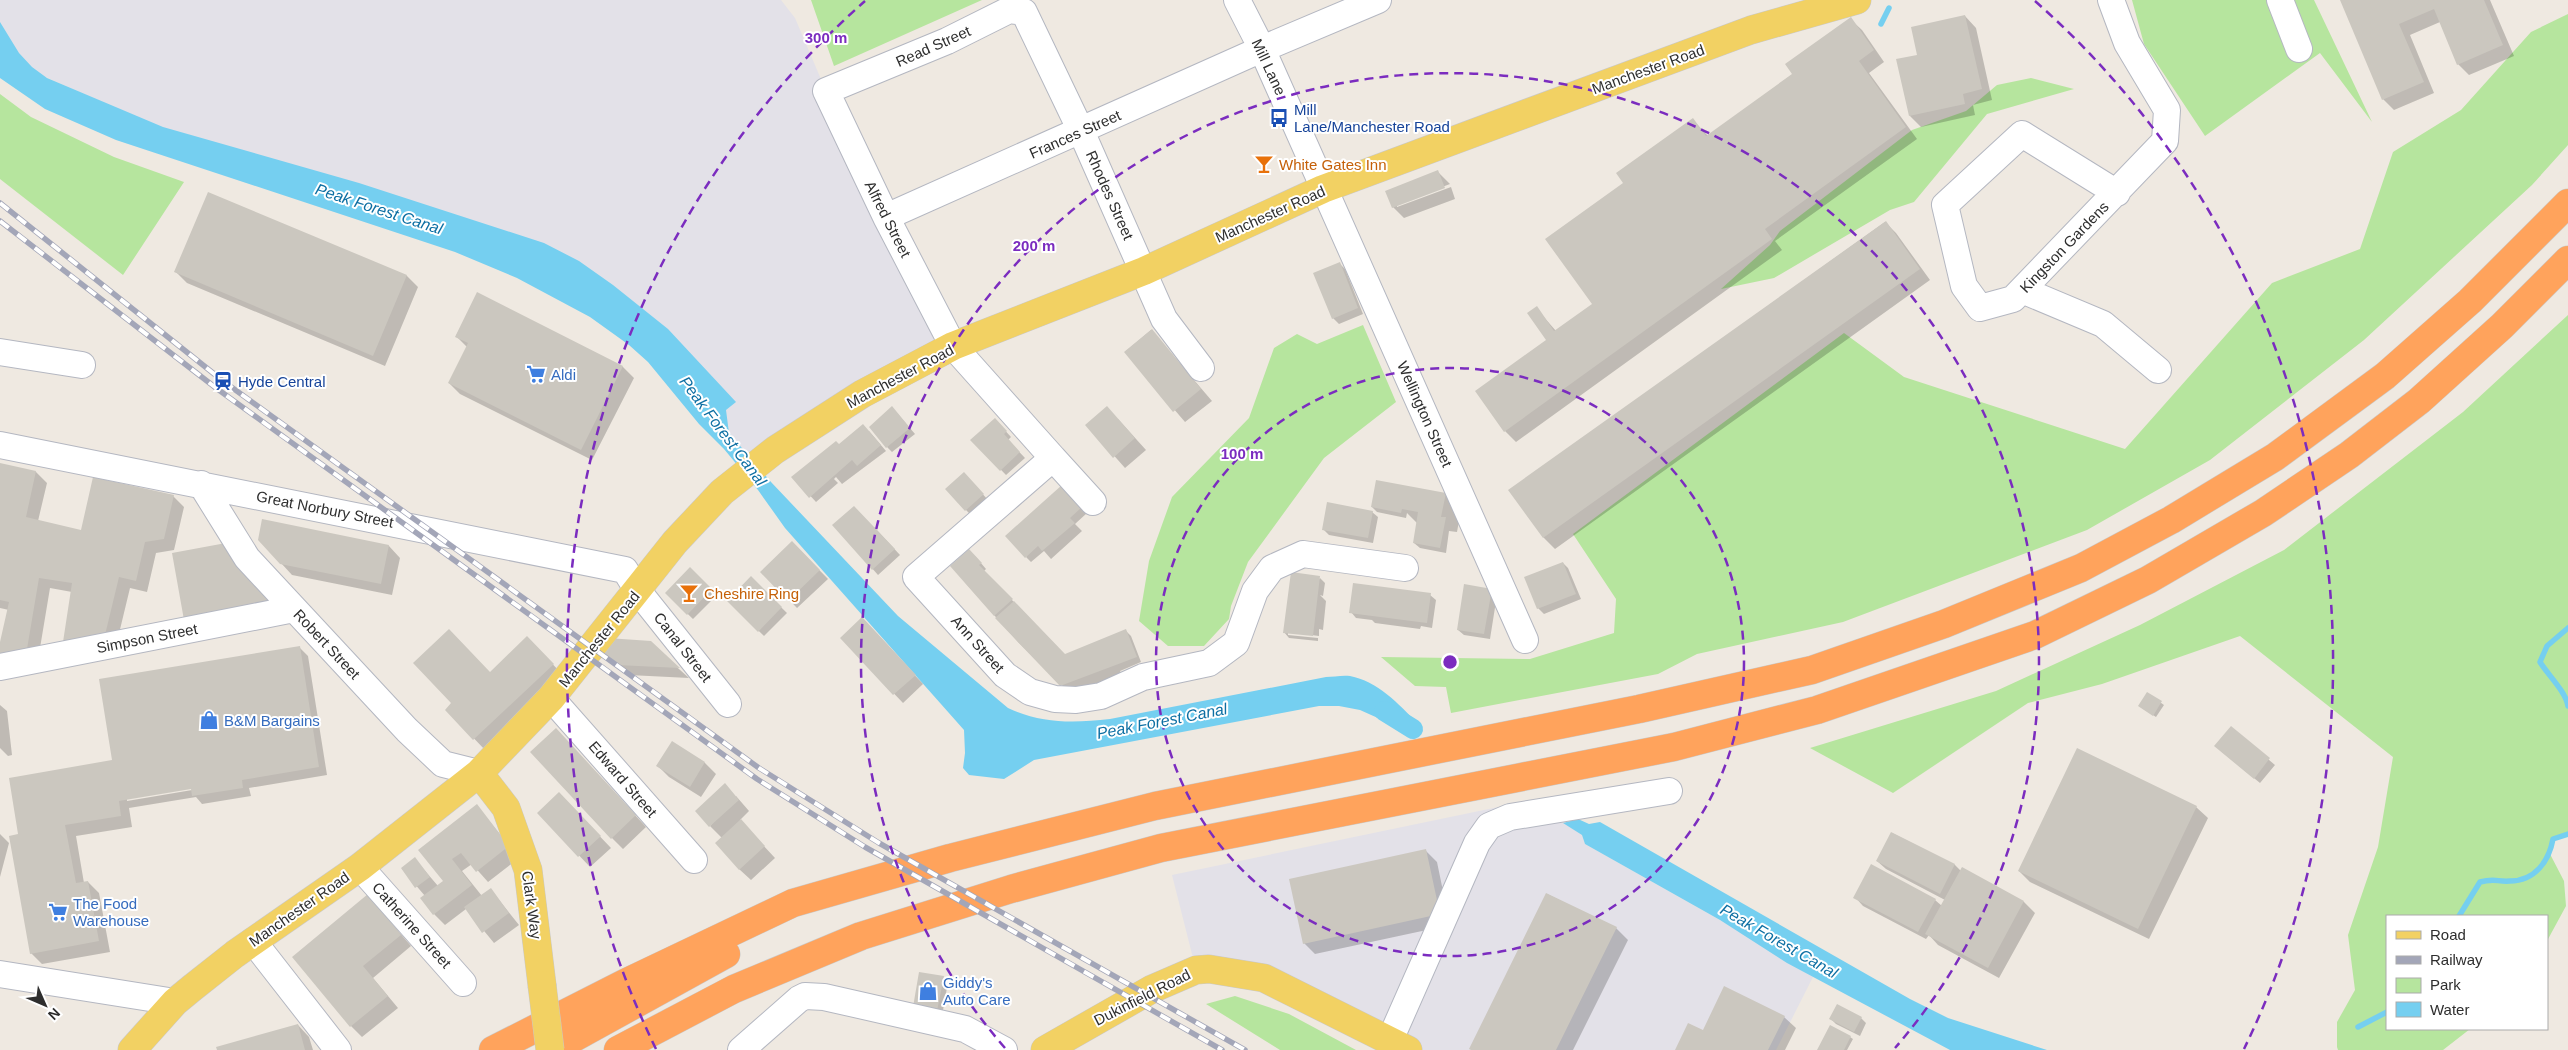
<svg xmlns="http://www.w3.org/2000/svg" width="2568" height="1050" font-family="Arial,sans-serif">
	<rect width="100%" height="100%" fill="#efe9e1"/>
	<path fill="#e3e1e8" d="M0,0H781L795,18L826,91L886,217L935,343L747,466L618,318L250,167L0,57Z
		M1532,800L1582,835L1585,844L1720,920L1813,977L1776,1050H1408L1314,1001L1196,970L1172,875Z"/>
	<path fill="#b6e59e" d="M811,0H982L834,66Z
		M2132,0H2314L2372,122L2320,53L2205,136L2144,44Z
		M2568,14V145L2532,185L2364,340L2210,460L2087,530L1843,622L1697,654L1658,674L1451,713L1446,687L1415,686L1381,657L1530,659L1614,633L1616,599L1573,534L1844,333L1904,377L2125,449L2272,283L2360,249L2393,152L2461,110L2531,32Z
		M2031,78L2074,89L1987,114L1914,202L1890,210L1774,278L1721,289L1770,245L1780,231L1912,130L1966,111L1997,85Z
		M0,94L31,117L114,157L184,182L123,275L0,179Z
		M2568,315V834L2553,839L2550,854L2564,881L2566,906L2547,941V916H2387V1029H2470L2443,1050H2338L2337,1047V1022L2355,990L2348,935L2378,847L2393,757L2240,636L2102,684L2028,703L1893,793L1810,748L1996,691L2140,625L2284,550L2463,412Z
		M1363,325L1396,402L1324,458L1248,562L1231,606L1229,619L1204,646H1168L1139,621L1149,561L1172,497L1249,418L1274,348L1297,334L1317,344Z
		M1235,996L1289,1014L1356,1050H1280L1206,1004Z"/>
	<path fill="#75cff0" d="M0,22L19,53L32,67L47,78L163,127L359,183L544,243L579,261L613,285L668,329L736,402L726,410L729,433L771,482L898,616L1008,708C1042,724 1074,723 1110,719L1326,677C1333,677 1342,675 1350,676C1377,681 1399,704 1417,723L1398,727L1360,710L1339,706H1319L1034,760L1004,779L969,775L963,768L965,753L964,730L785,528L758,490L724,449L699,424L648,362L629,345L590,317L517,278L455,252L116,140L45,109L0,78Z
		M1578,819L1589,824L1600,822L1910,999L1948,1018L2047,1050H1950L1787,963L1720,920L1585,844L1582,835L1563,823Z"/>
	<path fill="#0003" fill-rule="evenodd" d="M2342,0H2490L2514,56L2469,75L2458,64L2440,22L2410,35L2434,93L2394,110L2383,99Z
		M1965,16L1976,28L1992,100L1973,105L1975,115L1921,127L1910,116L1918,56Z
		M1850,19L1862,30L1884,62L1869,73L1917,139L1775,241L1782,250L1516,442L1505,431L1548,340L1536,308L1556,331L1594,304L1624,183L1693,120L1708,136L1793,74Z
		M1438,172L1450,184L1397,204V207L1451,187L1455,199L1404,218L1393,207Z
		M209,194L407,276L418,287L385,366L187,283L176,272Z
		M1885,222L1896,233L1930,280L1555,549L1544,538L1510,491Z
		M1339,263L1345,269L1363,314L1339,324L1333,318Z
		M478,294L623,367L634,378L592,460L460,394L449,383L467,347L456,336Z
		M1151,330L1212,401L1185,422L1125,352Z
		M897,413L915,434L892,452L887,447Z
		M1118,419L1146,450L1125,468L1087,425Z
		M1000,425L1011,437L1008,440L1025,458L1006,475L972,440Z
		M869,431L886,451L842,484L836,477L834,479L838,483L816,502L793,477L839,446Z
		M0,464L36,472L47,483L38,521L82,531L173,496L184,507L174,550L156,553L147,592L130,588L116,646L75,653L72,592L50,588L38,660L0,648L9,610L0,608Z
		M969,479L988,500L971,515L966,510Z
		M1067,492L1087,513L1075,524L1082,531L1051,559L1044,551L1031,562L1026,557Z
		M1445,494L1461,510L1457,532L1449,531L1446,553L1420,548L1414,543L1418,524L1407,513L1406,518L1377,512L1372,507Z
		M1372,512L1378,517L1373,543L1329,535L1323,529Z
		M834,525L874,527L900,555L878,575Z
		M792,542L828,579L797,608L762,572Z
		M389,546L400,558L392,595L292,575L281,563Z
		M975,556L986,569L984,571L1065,655L1126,631L1131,636L1141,662L1120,671L1123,677L1073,696L1019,643L963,580Z
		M1563,563L1568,568L1581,599L1544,614L1538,608Z
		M690,569L717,595L693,619L666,593Z
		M751,578L787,613L764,636L728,601Z
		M1320,578L1325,583L1323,596L1320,595L1326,601L1323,630L1319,629V636L1288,632V635L1318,638V641L1289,638L1284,632Z
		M1491,590L1497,595L1490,639L1464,635L1458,630Z
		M1430,595L1436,600L1432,628L1421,626L1420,629L1375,623L1372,620L1356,618L1351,612Z
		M870,627L923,684L903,703L841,638Z
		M650,643L689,678L629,675L590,647Z
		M299,647L308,656L327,775L249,788L251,796L202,804L196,797L129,808L132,827L76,836L84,883L88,882L99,893L110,952L42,964L31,953L19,835L112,762ZM197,786L198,789L127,801V798Z
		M538,649L564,676L485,750L447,710L490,673Z
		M2147,693L2164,705L2156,717L2142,708Z
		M0,705L7,711L12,755L8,756L0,748Z
		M2231,728L2275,765L2260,783L2221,751Z
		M567,741L646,827L623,849L612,838Z
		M672,743L705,763L716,774L701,797L669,777L658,766Z
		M736,796L749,811L740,820L775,858L751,880L739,869L722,838L710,826Z
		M570,805L611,848L590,867L539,813Z
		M477,806L519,858L488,882L472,864L462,871L482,896L491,890L519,925L494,943L466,909L445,925L434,914L425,896L402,869L415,859L438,886L444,881L420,850Z
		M2196,807L2208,818L2149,939L2030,882L2019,871Z
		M1892,833L1955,865L1961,871L1962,868L2024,902L2035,913L1999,978L1938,945L1929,935L1926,939L1863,906L1855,897L1935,900L1942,906L1945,900L1886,869L1877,861Z
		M0,834L9,843L0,877Z
		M1425,850L1437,862L1450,925L1315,954L1304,943Z
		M1547,894L1616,928L1628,940L1573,1050H1472Z
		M368,896L411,946L373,978L398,1008L362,1037L351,1026Z
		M943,977L948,982L942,1016L919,1012Z
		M1784,1017L1796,1028L1785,1050H1677L1704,1032Z
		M1861,1018L1866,1023L1860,1036L1836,1024L1831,1019Z
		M298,1025L309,1037L313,1050H218Z
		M1850,1037L1853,1039L1847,1050H1818Z"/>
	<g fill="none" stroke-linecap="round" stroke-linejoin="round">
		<path stroke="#75cff0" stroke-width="5.5" d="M1881,24L1889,8
			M2568,628L2547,646L2540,662C2548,675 2566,692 2568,706
			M2459,916L2480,882C2495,878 2497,882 2510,881C2535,881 2549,861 2553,839L2568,834
			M2358,1027L2387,1012"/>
		<path stroke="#75cff0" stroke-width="20" d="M1384,711L1413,729"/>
	</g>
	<path fill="#cbc7bf" d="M2340,0H2484L2503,45L2457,65L2434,9L2399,24L2424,82L2382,100Z
		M1965,15L1982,89L1963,94L1965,104L1909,116L1896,59L1917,55L1911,27Z
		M1851,17L1874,50L1859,61L1906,127L1765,229L1772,239L1504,432L1475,391L1546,340L1527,313L1537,306L1554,331L1592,304L1545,239L1623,183L1616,173L1693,118L1706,136L1792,74L1785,64Z
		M1438,170L1445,188L1392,208L1385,191Z
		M208,192L407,275L373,356L174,272Z
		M1886,221L1920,269L1543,538L1508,490Z
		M1340,262L1358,308L1332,319L1313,273Z
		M477,292L623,366L581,450L448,383L468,343L455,337Z
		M1152,329L1201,389L1173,412L1124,352Z
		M892,406L910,428L886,448L869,427Z
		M1107,406L1135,438L1113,458L1085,425Z
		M995,418L1007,431L1004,434L1020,452L1000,471L970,440Z
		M863,424L881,445L857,466L852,460L809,498L791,477L836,441L839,444Z
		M0,463L36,471L26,517L81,530L93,477L174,495L164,539L145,542L136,581L119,577L105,635L63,642L72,583L39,578L27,649L0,654V642L9,602L0,600Z
		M964,472L984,494L965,511L945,489Z
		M1376,480L1446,493L1441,517H1446L1440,548L1413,543L1418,512L1402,509L1401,513L1371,507Z
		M1062,485L1082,507L1070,518L1075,523L1042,551L1038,546L1025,558L1005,536Z
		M1327,502L1373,511L1368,538L1322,530Z
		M854,506L895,549L872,570L832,525Z
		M262,519L389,545L381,584L280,564L258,540Z
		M792,541L820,570L788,601L760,572Z
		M226,543L276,603L184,620L172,553Z
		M969,549L982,563L979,565L1013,599L994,616L950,566Z
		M1563,562L1576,594L1537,609L1524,577Z
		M690,567L712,589L687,615L665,593Z
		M1291,572L1320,576L1313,636L1283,633Z
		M751,576L782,607L758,632L727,601Z
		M1353,583L1431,593L1427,623L1349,613Z
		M1464,584L1492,589L1484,634L1457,630Z
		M1014,601L1065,654L1126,629L1137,657L1060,686L995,618Z
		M862,617L916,675L893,695L840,638Z
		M449,629L490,672L527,636L554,664L473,740L445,710L451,703L413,663Z
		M578,636L651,641L680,668L617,665Z
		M300,646L319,767L242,780L243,788L192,796L191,789L119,801L121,816L65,825L76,883L88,881L99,941L30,954L9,836L18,834L9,778L112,760L99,679Z
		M2147,692L2162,701L2153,716L2138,706Z
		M2231,726L2270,758L2254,779L2214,746Z
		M556,728L636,815L611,839L530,752Z
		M672,741L705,762L690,787L656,766Z
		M2077,748L2197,806L2138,929L2018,871Z
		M725,783L739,800L709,827L695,811Z
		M559,792L601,836L578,857L537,813Z
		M477,804L509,846L476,872L461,853L452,859L472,885L433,915L420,898L443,881L418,850Z
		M741,819L765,846L739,870L715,843Z
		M1891,832L1955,864L1940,894L1876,861Z
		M1426,849L1440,914L1303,944L1289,879Z
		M415,857L430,877L415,888L401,868Z
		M1871,864L1936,899L1918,932L1853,898Z
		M1962,867L2024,901L1988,968L1925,934Z
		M491,888L509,913L482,933L464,907Z
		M1546,893L1617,927L1556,1050H1471L1469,1049Z
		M368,894L401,935L363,966L388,996L350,1027L292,957Z
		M919,972L944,976L937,1011L913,1007Z
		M1724,986L1785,1016L1768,1050H1675L1688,1023L1703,1030Z
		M1837,1004L1862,1017L1854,1032L1829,1019Z
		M298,1024L305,1050H217L216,1047Z
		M1830,1025L1851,1036L1844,1050H1817Z"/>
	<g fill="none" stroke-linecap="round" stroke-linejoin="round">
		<g stroke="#b4b7c1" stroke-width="28">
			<path id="minor" d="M1237,0L1262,49L1525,640
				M2111,0L2127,43L2167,110L2165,141L2013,299L1980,308L1964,286L1945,205L2022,134L2117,193
				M2280,0L2299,49
				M1024,12L1009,10L947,41L826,91L886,217L953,346L1053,458L916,577L1005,675L1030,692L1055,699L1076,700L1101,696L1143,677L1209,663L1236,643L1255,591L1272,568L1303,554L1405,568
				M1024,12L1081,131L1164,319L1201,368
				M886,217L1262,49L1378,0
				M2022,290L2103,324L2158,370
				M0,352L82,365
				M0,445L625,570L638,591L728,704
				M1053,458L1093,502
				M201,484L247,558L407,730L443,764L479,773
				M0,667L294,609
				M551,698L694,860
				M360,867L463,983
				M253,941L338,1050
				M0,974L175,1002
				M1390,1040L1477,843L1489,826L1510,817L1669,791
				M741,1050L799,999L805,996L824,997L965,1029L1004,1050"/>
		</g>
		<g stroke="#c9c9c9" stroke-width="29">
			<path id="major" d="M479,773L506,808L528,870L542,985
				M132,1050L175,1002L192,988L235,954L360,867L479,773L551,698L675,542L722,492L775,450L862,394L953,346L1144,271L1323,189L1751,30L1857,0
				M1045,1050L1152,989L1196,970L1209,969L1264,978L1408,1050"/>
		</g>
		<g stroke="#c9c9c9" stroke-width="29">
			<path id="highway" d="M493,1050L627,982L793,903L950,858L1155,806L1639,709L1812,670L1944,624L2081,568L2171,520L2275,457L2385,376L2470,301L2568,203
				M552,1050L726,954
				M618,1050L734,989L861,936L1011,889L1161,848L1674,747L1817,710L2035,635L2148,580L2263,513L2349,455L2419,401L2502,326L2568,260"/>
		</g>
		<use href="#minor" stroke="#fff" stroke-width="26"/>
		<use href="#major" stroke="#f2d163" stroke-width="28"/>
		<use href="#highway" stroke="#ffa35c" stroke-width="28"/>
		<g stroke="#a3a6b8" stroke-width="5.5">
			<path id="rail" d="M0,203L223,381L759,768L879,843L1245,1050
				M0,221L216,388L757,779L865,847L1222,1050"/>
		</g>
		<use href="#rail" stroke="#fff" stroke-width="4" stroke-dasharray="11" stroke-linecap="butt"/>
		<g stroke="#c9c9c9" stroke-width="29" stroke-linecap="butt">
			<path id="major-bridge" d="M542,985L550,1050"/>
		</g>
		<use href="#major-bridge" stroke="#f2d163" stroke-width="28"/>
	</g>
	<g fill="none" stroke="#7b2cbf" stroke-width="2.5" stroke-dasharray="9 6">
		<circle cx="1450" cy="662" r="294"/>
		<path d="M1005 1048A589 589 0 1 1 1895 1048"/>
		<path d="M656 1049A883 883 0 0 1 865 1M2035 1A883 883 0 0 1 2244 1049"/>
	</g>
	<defs>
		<g id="bus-bare" transform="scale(1.5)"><path d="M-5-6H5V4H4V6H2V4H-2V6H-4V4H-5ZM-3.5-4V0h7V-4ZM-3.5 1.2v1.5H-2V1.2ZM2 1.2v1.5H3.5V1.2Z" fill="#1a4fb4" stroke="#fff" stroke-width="2.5" paint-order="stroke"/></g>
		<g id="bar-bare" transform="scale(1.5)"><path d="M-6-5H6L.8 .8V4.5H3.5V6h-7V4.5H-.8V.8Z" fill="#e8710a" stroke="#fff" stroke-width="2.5" paint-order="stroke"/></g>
		<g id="supermarket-bare" transform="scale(1.5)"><path d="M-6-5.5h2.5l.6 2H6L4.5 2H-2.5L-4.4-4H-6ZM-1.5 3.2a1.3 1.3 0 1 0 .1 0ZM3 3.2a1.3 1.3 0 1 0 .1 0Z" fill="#3f7fe0" stroke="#fff" stroke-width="2.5" paint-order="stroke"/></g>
		<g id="station-bare" transform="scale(1.5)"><path d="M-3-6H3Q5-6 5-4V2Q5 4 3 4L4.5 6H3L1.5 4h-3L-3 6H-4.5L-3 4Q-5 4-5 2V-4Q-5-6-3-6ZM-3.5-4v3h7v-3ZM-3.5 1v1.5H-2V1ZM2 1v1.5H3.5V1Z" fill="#1a4fb4" stroke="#fff" stroke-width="2.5" paint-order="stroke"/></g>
		<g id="shop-bare" transform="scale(1.5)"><path d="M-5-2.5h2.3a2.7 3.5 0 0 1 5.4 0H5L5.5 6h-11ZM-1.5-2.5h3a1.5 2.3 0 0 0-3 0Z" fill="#3f7fe0" stroke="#fff" stroke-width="2.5" paint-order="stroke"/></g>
	</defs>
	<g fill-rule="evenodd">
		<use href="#bus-bare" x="1279" y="118"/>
		<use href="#bar-bare" x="1264" y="164"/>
		<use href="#supermarket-bare" x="536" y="374"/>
		<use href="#station-bare" x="223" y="381"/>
		<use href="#bar-bare" x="689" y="593"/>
		<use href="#shop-bare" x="209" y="720"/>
		<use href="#supermarket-bare" x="58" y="912"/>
		<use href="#shop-bare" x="928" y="991"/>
	</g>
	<g text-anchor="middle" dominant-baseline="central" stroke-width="4" stroke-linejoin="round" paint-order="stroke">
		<g font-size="15" fill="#2e2e2e" stroke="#fff">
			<text transform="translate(933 46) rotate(-24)">Read Street</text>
			<text transform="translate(1269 67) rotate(65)">Mill Lane</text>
			<text transform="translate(1648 69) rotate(-20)">Manchester Road</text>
			<text transform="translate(1075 134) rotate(-24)">Frances Street</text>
			<text transform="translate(1110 195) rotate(66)">Rhodes Street</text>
			<text transform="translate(1270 214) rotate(-24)">Manchester Road</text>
			<text transform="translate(888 219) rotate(63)">Alfred Street</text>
			<text transform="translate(2064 247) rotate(-46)">Kingston Gardens</text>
			<text transform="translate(900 376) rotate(-28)">Manchester Road</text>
			<text transform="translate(1425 414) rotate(66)">Wellington Street</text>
			<text transform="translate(325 509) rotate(11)">Great Norbury Street</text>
			<text transform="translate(147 638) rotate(-11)">Simpson Street</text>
			<text transform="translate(599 639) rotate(-51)">Manchester Road</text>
			<text transform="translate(327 644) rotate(47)">Robert Street</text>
			<text transform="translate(978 644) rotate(48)">Ann Street</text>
			<text transform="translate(683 647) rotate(52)">Canal Street</text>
			<text transform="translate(623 779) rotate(49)">Edward Street</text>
			<text transform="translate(532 905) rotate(82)">Clark Way</text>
			<text transform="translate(299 909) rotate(-35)">Manchester Road</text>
			<text transform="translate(412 925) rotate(48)">Catherine Street</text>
			<text transform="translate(1142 997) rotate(-27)">Dukinfield Road</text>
		</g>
		<g font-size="15" fill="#164399" stroke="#fff" text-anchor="start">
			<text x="1294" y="109">Mill<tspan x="1294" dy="17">Lane/Manchester Road</tspan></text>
			<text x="238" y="381">Hyde Central</text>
		</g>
		<g font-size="15" fill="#c56008" stroke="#fff" text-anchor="start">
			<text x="1279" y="164">White Gates Inn</text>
			<text x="704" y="593">Cheshire Ring</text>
		</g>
		<g font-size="15" fill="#366cbe" stroke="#fff" text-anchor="start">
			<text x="551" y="374">Aldi</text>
			<text x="224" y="720">B&amp;M Bargains</text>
			<text x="73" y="903">The Food<tspan x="73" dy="17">Warehouse</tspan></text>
			<text x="943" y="982">Giddy's<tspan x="943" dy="17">Auto Care</tspan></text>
		</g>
		<g font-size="16" font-style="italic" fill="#0d6fa3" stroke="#fff">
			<text transform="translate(379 209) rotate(18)">Peak Forest Canal</text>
			<text transform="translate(723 431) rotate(53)">Peak Forest Canal</text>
			<text transform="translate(1162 721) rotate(-11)">Peak Forest Canal</text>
			<text transform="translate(1779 941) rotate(30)">Peak Forest Canal</text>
		</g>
	</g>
	<circle cx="1450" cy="662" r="8" fill="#7b2cbf" stroke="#fff" stroke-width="2.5"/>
	<g font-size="15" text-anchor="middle" font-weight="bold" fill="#7b2cbf" stroke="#fff" stroke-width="4" stroke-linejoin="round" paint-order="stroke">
		<text x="826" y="43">300 m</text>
		<text x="1034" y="251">200 m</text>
		<text x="1242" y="459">100 m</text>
	</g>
	<rect x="2386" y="915" width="162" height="115" fill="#ffffff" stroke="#ababab"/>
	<rect x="2396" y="931" width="25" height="8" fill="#f2d163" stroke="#ababab"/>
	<text x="2430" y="940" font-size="15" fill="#2e2e2e">Road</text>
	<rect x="2396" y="956" width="25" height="8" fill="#a3a6b8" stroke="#ababab"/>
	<text x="2430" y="965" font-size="15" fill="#2e2e2e">Railway</text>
	<rect x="2396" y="978" width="25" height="15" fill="#b6e59e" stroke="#ababab"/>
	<text x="2430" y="990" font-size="15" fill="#2e2e2e">Park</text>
	<rect x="2396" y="1002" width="25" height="15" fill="#75cff0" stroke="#ababab"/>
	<text x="2430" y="1015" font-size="15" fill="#2e2e2e">Water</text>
	<g transform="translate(45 1005) rotate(135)" stroke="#ffffff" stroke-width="4" paint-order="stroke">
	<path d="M0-4L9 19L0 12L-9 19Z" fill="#2e2e2e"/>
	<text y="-8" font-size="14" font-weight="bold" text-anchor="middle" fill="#2e2e2e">N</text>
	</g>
</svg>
